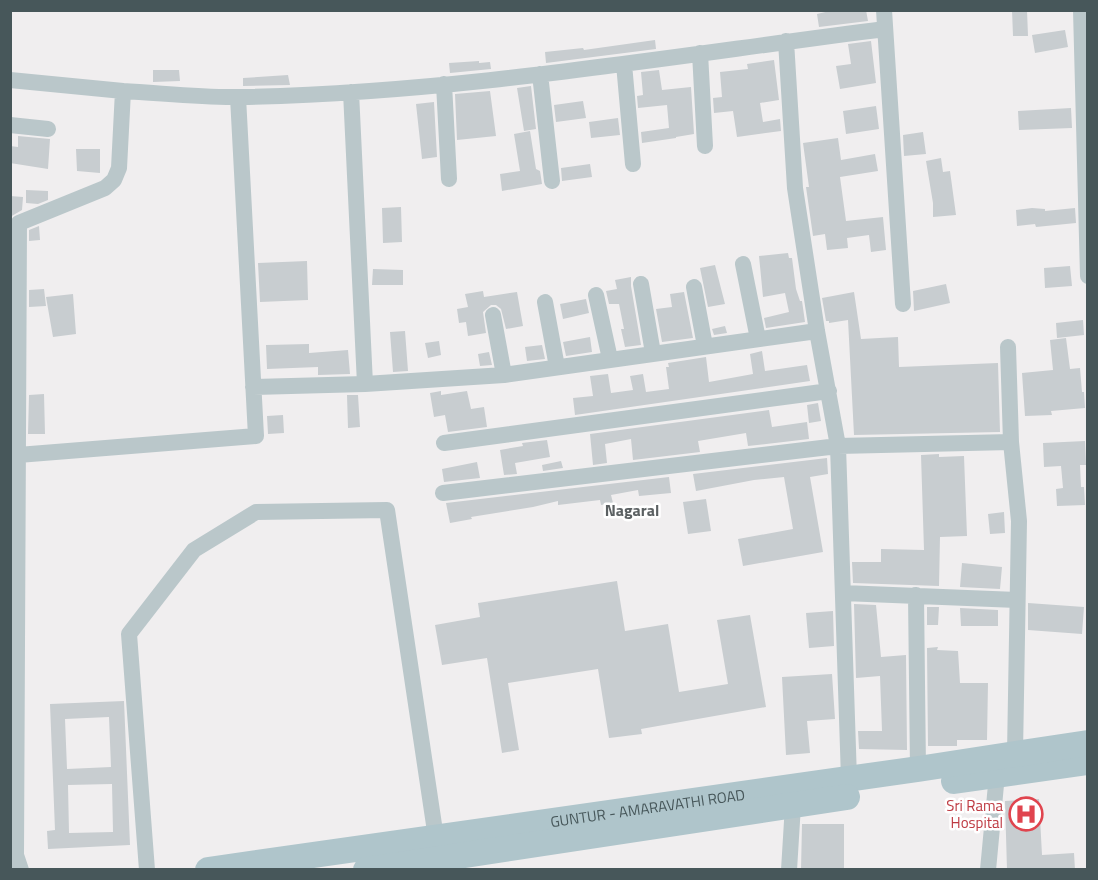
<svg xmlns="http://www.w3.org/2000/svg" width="1098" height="880" font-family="'Titillium Web',sans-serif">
	<rect width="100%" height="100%" fill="#f0eeef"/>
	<path fill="#c8cdd0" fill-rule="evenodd" d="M834,10H866L868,21L819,27L817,14Z
		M1012,10H1027L1028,36H1013Z
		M1065,30L1068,47L1035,53L1032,35Z
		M655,40L656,49L546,63L545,52L583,48L584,50Z
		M871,41L876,83L840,89L836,66L851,64L848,44Z
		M774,60L779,100L760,103L763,122L780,119L781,131L737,137L733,111L714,113L713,98L722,97L720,72L748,69L747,64Z
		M479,61V63L490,62L491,69L450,73L449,63Z
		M153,70H179L180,81L153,82Z
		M659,70L662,90L691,87L694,134L676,137V138L642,143L641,132L669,128L667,105L638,108L637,96L643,95L641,72Z
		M288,75L290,85L243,86V78Z
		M531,86L536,129L524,131L517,88Z
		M490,91L496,136L457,140L455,94Z
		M583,101L586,118L556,122L554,105Z
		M434,102L437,157L422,159L416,104Z
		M876,106L879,129L846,134L843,111Z
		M1071,108L1072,128L1019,130L1018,111Z
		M618,118L620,135L591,138L589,122Z
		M530,131L536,169L540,171L542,184L502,191L500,174L520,171L514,134Z
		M923,132L926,154L904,156L903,135Z
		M18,136L50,139L48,169L10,163V146L18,147Z
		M838,138L841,160L875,154L878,171L840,177L846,221L883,217L886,250L871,252L869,235L847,238L848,248L827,250L825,234L813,236L806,187H809L803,143Z
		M76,149H100V173L77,171Z
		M941,158L943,172L950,171L956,215L933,217V203L926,161Z
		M590,164L592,177L562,181L561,168Z
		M26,190L48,191V200L38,204L26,203Z
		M10,196L23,197L22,210L10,217Z
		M401,207L402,242L383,243L382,208Z
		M1032,208L1045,209V211L1075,208L1076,223L1036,227L1035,224L1017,226L1016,210Z
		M39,226L40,240L29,241V230Z
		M788,253L789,258H792L796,289L800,301H802L805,322L766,328L764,318L789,312L785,293L763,297L759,256Z
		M307,261L308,300L260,302L258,263Z
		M715,265L725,304L708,307L700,268Z
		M1070,266L1072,286L1045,288L1044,268Z
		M373,269L403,270V285H372Z
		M631,277V286L641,345L625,347L621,329H624L619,304H609L606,291L617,289L615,280Z
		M946,284L950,303L914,311L913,291Z
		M44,289L46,306L29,307V290Z
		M483,291L484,297L517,292L523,326L506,329L501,309L496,305H491L483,312L486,333L468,336L466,322L459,323L457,309L468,307L465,294Z
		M684,292L693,338L662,342L656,309L672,307L670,294Z
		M854,292L861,339L898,337L899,367L998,363L1000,432L854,435L848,320L829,323V321H826L822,298Z
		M73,294L76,334L53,337L46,297Z
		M586,299L589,313L563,319L560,304Z
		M1083,320L1084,335L1057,338L1056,323Z
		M725,326L727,333L714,335L712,329Z
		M405,331L408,371L393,372L390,332Z
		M590,337L592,352L566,356L563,342Z
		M1066,338L1070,369L1080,368L1082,392H1084L1085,408L1051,411L1052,415L1025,416L1022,373L1053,370L1050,340Z
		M439,341L441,355L428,358L425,343Z
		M309,344V353L348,350L350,374L318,375V367L267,369L266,345Z
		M542,345L545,359L527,361L525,347Z
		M762,351L765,371L807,365L810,381L575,415L573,398L593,396L590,376L608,374L611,393L633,390L630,376L643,374L646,392L669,389L666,367H669L668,363L706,357L709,382L753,374L750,354Z
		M489,352L492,365L480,366L478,354Z
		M441,391V395L467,391L471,409L484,407L487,427L448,432L445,415L434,417L430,393Z
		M44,394L45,434H28L29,395Z
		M347,395H358L360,427L348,428Z
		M818,403L821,421L809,423L807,405Z
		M769,410L772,427L807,422L809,439L748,446L746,433L698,441L700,452L633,460L631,439L605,444L607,463L593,465L590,434Z
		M283,415L284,433L268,434L267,416Z
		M547,440L550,457L515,463L517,474L504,475L500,450L523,446L522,443Z
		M1085,441L1086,465H1080L1081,487H1084L1085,505L1057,506L1056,489L1063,488L1061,466L1044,467L1043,443Z
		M939,454V457L964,456L967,536L940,537L939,586L853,583L852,562H881V549L924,550L921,455Z
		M827,458L828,474L810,477L823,552L743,566L738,539L793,529L784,477L754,480L696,491L693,474Z
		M561,461L563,468L543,471L542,465Z
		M477,462L480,478L444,482L442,469Z
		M669,477L671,493L639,496L638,490L611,495L613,503L601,505L600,500L558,505V501L533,507L471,517L472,519L450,523L446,503Z
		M706,499L711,531L688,534L683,502Z
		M1004,512L1005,533L990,534L988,514Z
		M962,563L1002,567L1000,589L960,587Z
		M617,581L625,631L668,624L679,692L728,684L717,620L750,615L766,707L641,729L642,734L609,738L598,669L508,683L519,750L502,753L487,658L442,665L435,625L480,617L478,603Z
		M1028,603L1084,607L1082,634L1028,630Z
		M854,604L876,605L881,657L906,655L907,750L859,749L858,731H882L880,676L856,678Z
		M927,607H939L938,625H927Z
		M960,608L998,610V626H961Z
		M833,611L834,646L809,648L806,613Z
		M938,647L937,650L958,651L960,683H988L987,740H957V746H928L927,648Z
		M832,674L835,719L807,721L810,753L786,755L782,677Z
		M124,701L130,845L48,849L47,831L55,830L50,704ZM109,717L111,767L67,769L65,719ZM112,784L113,832L69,833L68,785Z
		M1039,799L1042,855L1074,853L1075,870H1007L1005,801Z
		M802,824H844V870H801Z"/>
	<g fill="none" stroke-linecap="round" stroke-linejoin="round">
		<path stroke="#bac7ca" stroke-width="16" d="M884,10L903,304
			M1081,10L1088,276
			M786,41L795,188L817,331L838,446L849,779
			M700,53L705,146
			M624,64L633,164
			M540,74L552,181
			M10,80L123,91
			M444,84L449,179
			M351,92L365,384
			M10,125L48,129
			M743,264L758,339
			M641,284L653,353
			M694,287L705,346
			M596,295L610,359
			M545,302L557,367
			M493,315L504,375
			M1008,347L1011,442L1019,521L1015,753
			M253,387L365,384L504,375L817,331
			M444,443L829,391
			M18,455L256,436L238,97
			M443,493L838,446L1011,442
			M843,593L1017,600
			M916,595L918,769
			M21,870L16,855L19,223L105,188L114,180L119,168L123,91C162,93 202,98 241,97C457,93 671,56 885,29
			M147,870L129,634L194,550L256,512L387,510L436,838
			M789,870L793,805
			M988,870L997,774"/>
		<g stroke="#afc5cb" stroke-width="26">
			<path d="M954,781L1088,762"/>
			<path id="s1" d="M208,870L918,769L1088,743"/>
			<path d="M366,870L847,797"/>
		</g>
	</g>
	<defs>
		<g id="hospital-ring" transform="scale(1.725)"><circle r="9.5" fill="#fff" stroke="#e0444e" stroke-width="1.5"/><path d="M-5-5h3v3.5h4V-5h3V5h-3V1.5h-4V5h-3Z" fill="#e0444e"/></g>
	</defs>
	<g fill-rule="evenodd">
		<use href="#hospital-ring" x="1026" y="814"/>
	</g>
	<g text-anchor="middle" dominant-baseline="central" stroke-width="5" stroke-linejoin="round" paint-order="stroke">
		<g font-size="15" fill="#be3a42" stroke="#fff" text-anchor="end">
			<text x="1003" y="805">Sri Rama<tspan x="1003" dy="17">Hospital</tspan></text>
		</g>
		<g font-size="15" fill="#47575a" stroke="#fff">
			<text stroke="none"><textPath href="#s1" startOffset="444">GUNTUR - AMARAVATHI ROAD</textPath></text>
		</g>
		<g font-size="16" font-weight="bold" fill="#5b6062" stroke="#fff">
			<text x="632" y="510">Nagaral</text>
		</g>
	</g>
	<rect width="1098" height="880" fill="none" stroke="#47575a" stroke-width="24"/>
</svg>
